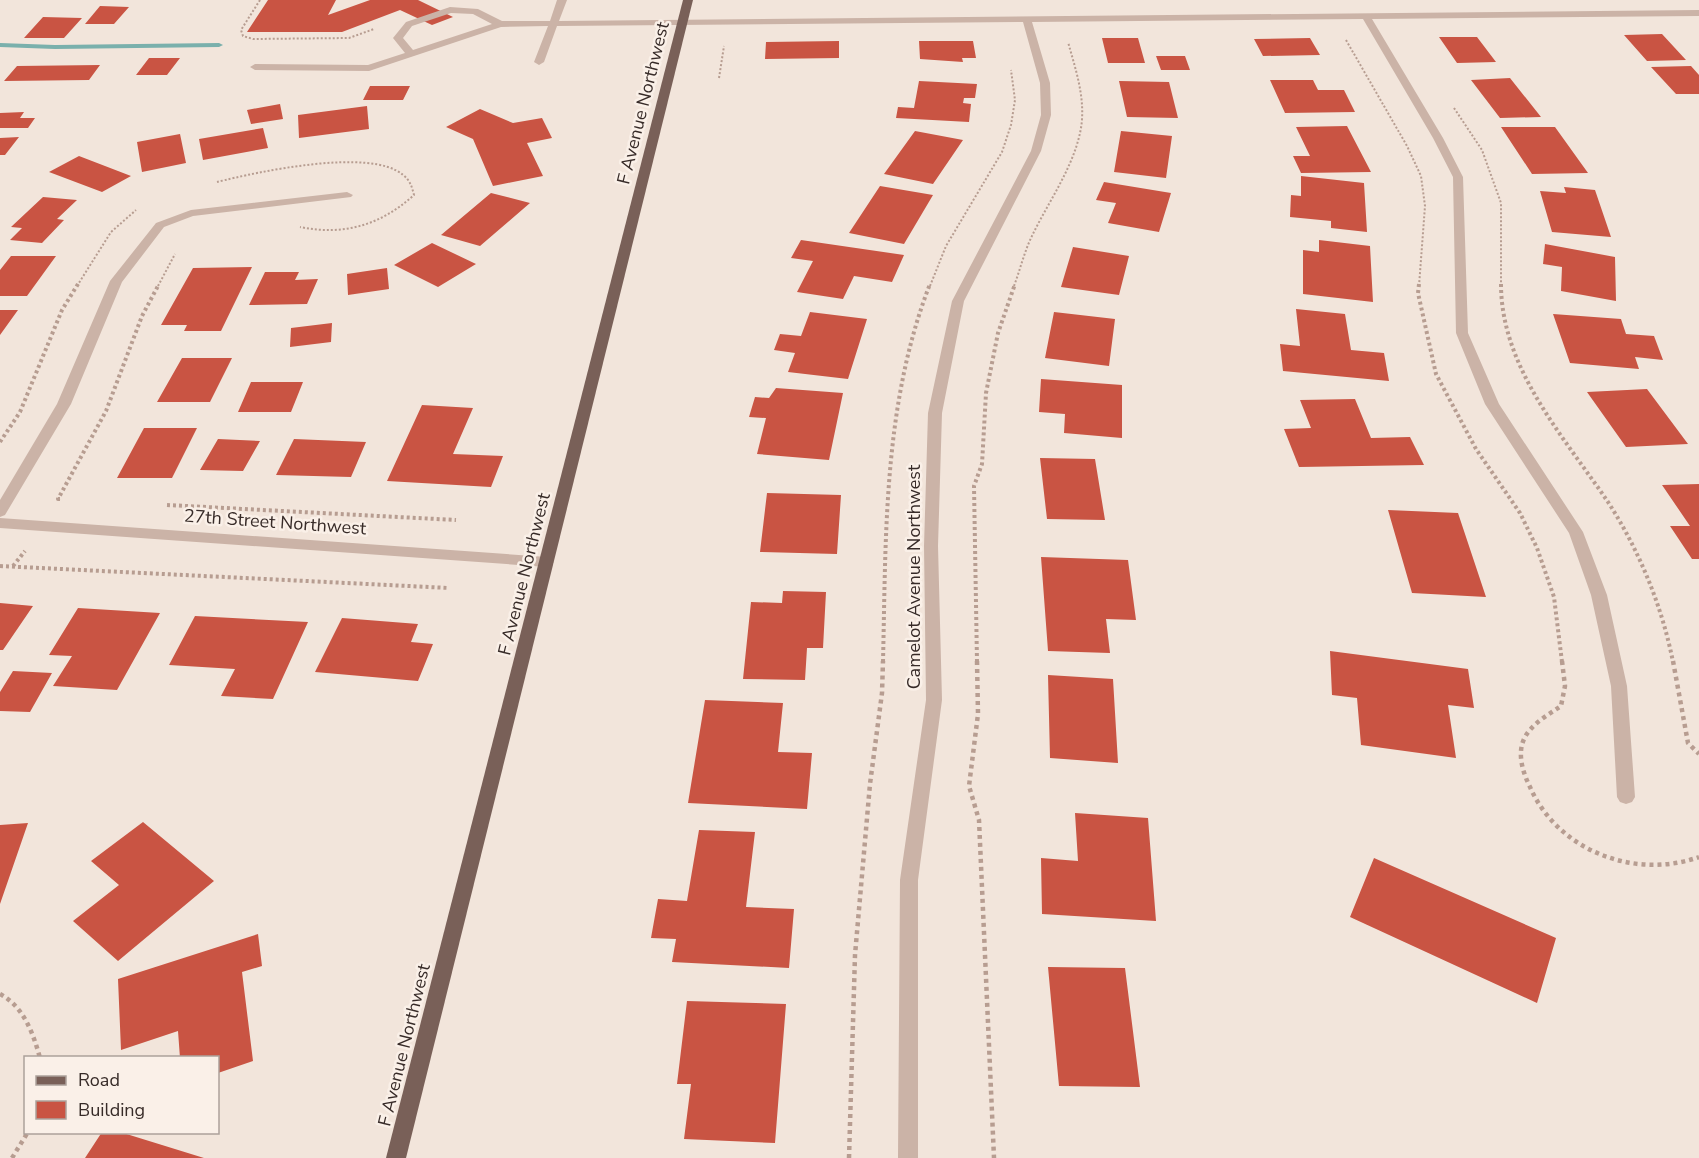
<svg xmlns="http://www.w3.org/2000/svg" width="1699" height="1158" font-family="'Nunito Sans',sans-serif">
	<rect width="100%" height="100%" fill="#f2e5db"/>
	<g fill="none" stroke-linecap="round" stroke-linejoin="round">
		<path fill="#7ab0ac" fill-rule="evenodd" d="M0,43L55,45L219,43L223,45L219,47L55,49L0,47Z"/>
	</g>
	<path fill="#c95443" d="M268,0H336L328,15L370,0H418L453,17L432,25L400,10L342,32H247Z
		M100,6L129,7L114,24H85Z
		M43,17L82,18L64,38H24Z
		M1662,34L1686,60L1647,61L1624,35Z
		M1439,37H1477L1496,62L1457,63Z
		M1102,38H1138L1145,63H1108Z
		M1310,38L1320,55L1263,56L1254,39Z
		M839,41V58L765,59L766,42Z
		M919,41H973L976,58H962L963,62L920,59Z
		M1156,56H1185L1190,70H1161Z
		M149,58H180L167,75H136Z
		M100,65L89,80L4,81L17,66Z
		M1691,66L1699,75V94H1676L1651,67Z
		M1510,78L1541,117L1500,118L1471,80Z
		M1270,80H1313L1318,90H1344L1355,112L1285,113Z
		M919,81L977,84L975,98H964L963,103L971,104L969,122L896,118L898,107L914,108Z
		M1119,81L1169,82L1178,118L1127,117Z
		M370,86H410L403,100H363Z
		M280,104L283,119L251,124L247,110Z
		M367,106L369,129L299,138L298,115Z
		M480,109L513,123L542,118L552,138L527,143L543,176L493,186L473,139L446,127Z
		M24,112L20,118H35L28,128H0V113Z
		M1347,126L1371,172L1301,173L1293,156H1310L1296,127Z
		M1501,127H1555L1588,173L1532,174Z
		M263,128L268,148L203,160L199,139Z
		M915,131L963,140L933,184L884,174Z
		M1121,131L1172,136L1166,178L1114,172Z
		M180,134L186,163L142,172L137,142Z
		M19,137L5,155H0V138Z
		M79,156L131,176L102,192L49,172Z
		M1301,176L1364,183L1367,232L1331,228V221L1290,217L1291,195L1301,196Z
		M1104,182L1171,193L1159,232L1108,223L1116,203L1096,200Z
		M880,186L933,195L904,244L849,233Z
		M1564,187L1595,190L1611,237L1552,232L1540,191L1566,193Z
		M491,193L530,203L480,246L441,235Z
		M43,197L77,200L57,219L64,220L42,243L10,240L22,228L11,227Z
		M801,240L904,255L892,282L854,276L843,299L797,292L813,261L791,258Z
		M1319,240L1370,246L1373,302L1303,294V250L1319,252Z
		M432,243L476,264L438,287L394,265Z
		M1545,244L1615,257L1616,301L1561,291L1562,267L1543,264Z
		M1073,247L1129,256L1119,295L1061,287Z
		M11,256H56L27,296H0V270Z
		M252,267L221,331H184L187,325H161L193,268Z
		M387,268L389,289L348,295L347,274Z
		M265,272H299L295,280L318,279L307,304L249,305Z
		M1296,309L1345,314L1351,350L1384,353L1389,381L1283,371L1280,344L1300,346Z
		M0,310H18L0,335Z
		M810,312L867,319L848,379L788,372L795,353L774,350L780,334L801,336Z
		M1054,312L1115,319L1109,366L1045,358Z
		M1553,314L1621,319L1626,334L1654,336L1663,360L1635,357L1639,369L1570,363Z
		M332,323L331,342L290,347L291,328Z
		M182,358H232L210,402H157Z
		M1041,379L1122,385V438L1064,433L1065,414L1039,412Z
		M251,382H303L291,412H238Z
		M776,388L843,393L829,460L757,454L766,418L749,417L755,397L769,398Z
		M1647,389L1688,444L1626,447L1587,392Z
		M1355,399L1371,438L1410,437L1424,465L1299,467L1284,429L1311,428L1300,400Z
		M422,405L473,408L453,454L503,456L491,487L387,481Z
		M144,428H197L172,478H117Z
		M218,439L260,441L243,471L200,470Z
		M294,439L366,442L351,477L276,475Z
		M1040,458L1095,459L1105,520L1047,519Z
		M1699,484V559H1692L1670,526H1690L1662,485Z
		M767,493L841,495L837,554L760,552Z
		M1388,510L1458,513L1486,597L1412,593Z
		M1041,557L1128,560L1136,620L1106,619L1110,653L1048,651Z
		M783,591L826,592L823,648H807L805,680L743,679L751,602L782,603Z
		M0,603L33,606L3,650H0Z
		M78,608L160,613L117,690L53,686L72,656L49,655Z
		M195,616L308,622L273,699L221,696L235,669L169,665Z
		M342,618L418,624L411,642L433,644L418,681L315,672Z
		M1330,651L1468,669L1474,708L1448,705L1456,758L1361,745L1357,698L1332,695Z
		M13,671L52,673L30,712L0,711V692Z
		M1048,675L1113,679L1118,763L1050,758Z
		M705,700L783,703L778,752L812,753L807,809L688,803Z
		M1075,813L1148,818L1156,921L1042,914L1041,858L1078,861Z
		M143,822L214,881L118,961L73,921L119,885L91,861Z
		M28,823L0,904V825Z
		M699,830L755,832L746,907L794,909L789,968L672,962L676,939L651,938L658,899L687,901Z
		M1374,858L1556,938L1537,1003L1350,917Z
		M258,934L262,966L242,972L253,1061L218,1073V1058H180L178,1031L121,1050L118,979Z
		M1048,967L1125,968L1140,1087L1059,1086Z
		M687,1001L786,1004L775,1143L684,1139L691,1084H677Z
		M102,1132H120L204,1158H85Z"/>
	<g fill="none" stroke-linecap="round" stroke-linejoin="round">
		<path stroke="#b79d91" stroke-width="2" stroke-dasharray="2 2" stroke-linecap="butt" d="M260,0L241,30L243,36L253,39L349,38L374,29
			M1346,40L1407,146L1421,176L1425,206L1419,286
			M719,78L724,46
			M1454,108L1482,150L1501,203V286
			M217,182C257,172 371,147 403,175C410,180 412,187 414,195C381,225 344,236 300,227
			M77,286L111,232L136,210
			M158,286L175,254
			M930,286L946,246L1002,152L1011,125L1015,100L1011,70
			M1014,286C1020,270 1024,253 1031,238C1047,204 1072,170 1080,133C1087,102 1076,71 1068,42"/>
		<path stroke="#b79d91" stroke-width="4" stroke-dasharray="3 3" stroke-linecap="butt" d="M1419,284L1418,293L1436,374L1476,449L1520,513L1537,548L1554,597L1562,662
			M1501,284C1501,368 1564,437 1608,502C1639,550 1662,606 1673,662
			M0,442L20,412L62,310L78,284
			M60,499H58L106,411L142,316L159,284
			M167,505L456,520
			M0,566L449,588
			M13,566L25,551
			M883,662C886,535 883,405 930,284
			M977,662L974,486L982,464L986,393L998,333L1015,284"/>
		<path stroke="#b79d91" stroke-width="4.5" stroke-dasharray="4 4" stroke-linecap="butt" d="M977,661L978,714L969,786L979,820L994,1158
			M1562,661L1565,686L1561,706C1548,715 1531,724 1524,739C1517,754 1523,773 1530,787C1558,851 1635,880 1699,857
			M1673,661L1688,743L1699,754
			M0,994C24,1007 33,1033 40,1058
			M12,1158L28,1132
			M849,1158L855,955L870,784L882,693L883,661"/>
		<path fill="#cbb3a7" fill-rule="evenodd" d="M557,0H567L559,21L1699,10V16L1372,19L1443,138L1463,177L1468,333L1499,404L1583,532L1607,595L1627,686L1635,797L1632,802L1626,804L1620,802L1617,797L1611,686L1591,595L1569,533L1485,404L1456,333L1453,177L1433,138L1363,19L1032,22L1050,83L1051,115L1041,151L964,301L942,413L938,546L942,700L918,880V1158H898L900,880L926,700L924,546L928,413L952,301L1031,151L1041,115L1040,83L1023,22L557,26L544,62L539,65L534,62L548,26L501,27L369,71L255,70L250,67L255,64L368,65L405,53L393,38L406,22L450,7L478,9L502,21H550ZM451,13L473,14L492,24L413,50L403,38L412,26Z
			M347,192L353,195L351,197L193,216L164,227L122,282L71,404L5,515L0,517V500L57,404L110,281L156,223L191,210Z
			M0,518L547,557L554,562L547,567L0,528Z"/>
		<path fill="#796058" fill-rule="evenodd" d="M683,0H693L406,1158H386Z"/>
	</g>
	<g text-anchor="middle" dominant-baseline="central" stroke-width="5" stroke-linejoin="round" paint-order="stroke">
		<g font-size="18" fill="#372b28" stroke="#faf0e8">
			<text transform="translate(643 103) rotate(-76)">F Avenue Northwest</text>
			<text transform="translate(275 522) rotate(4)">27th Street Northwest</text>
			<text transform="translate(524 574) rotate(-76)">F Avenue Northwest</text>
			<text transform="translate(914 577) rotate(-90)">Camelot Avenue Northwest</text>
			<text transform="translate(404 1045) rotate(-76)">F Avenue Northwest</text>
		</g>
	</g>
	<rect x="24" y="1056" width="195" height="78" fill="#faf0e8" stroke="#aca19b" stroke-width="1.5"/>
	<rect x="36" y="1076" width="30" height="9" fill="#796058" stroke="#aca19b" stroke-width="1.5"/>
	<text x="78" y="1086" font-size="18" fill="#372b28">Road</text>
	<rect x="36" y="1101" width="30" height="18" fill="#c95443" stroke="#aca19b" stroke-width="1.5"/>
	<text x="78" y="1116" font-size="18" fill="#372b28">Building</text>
</svg>
